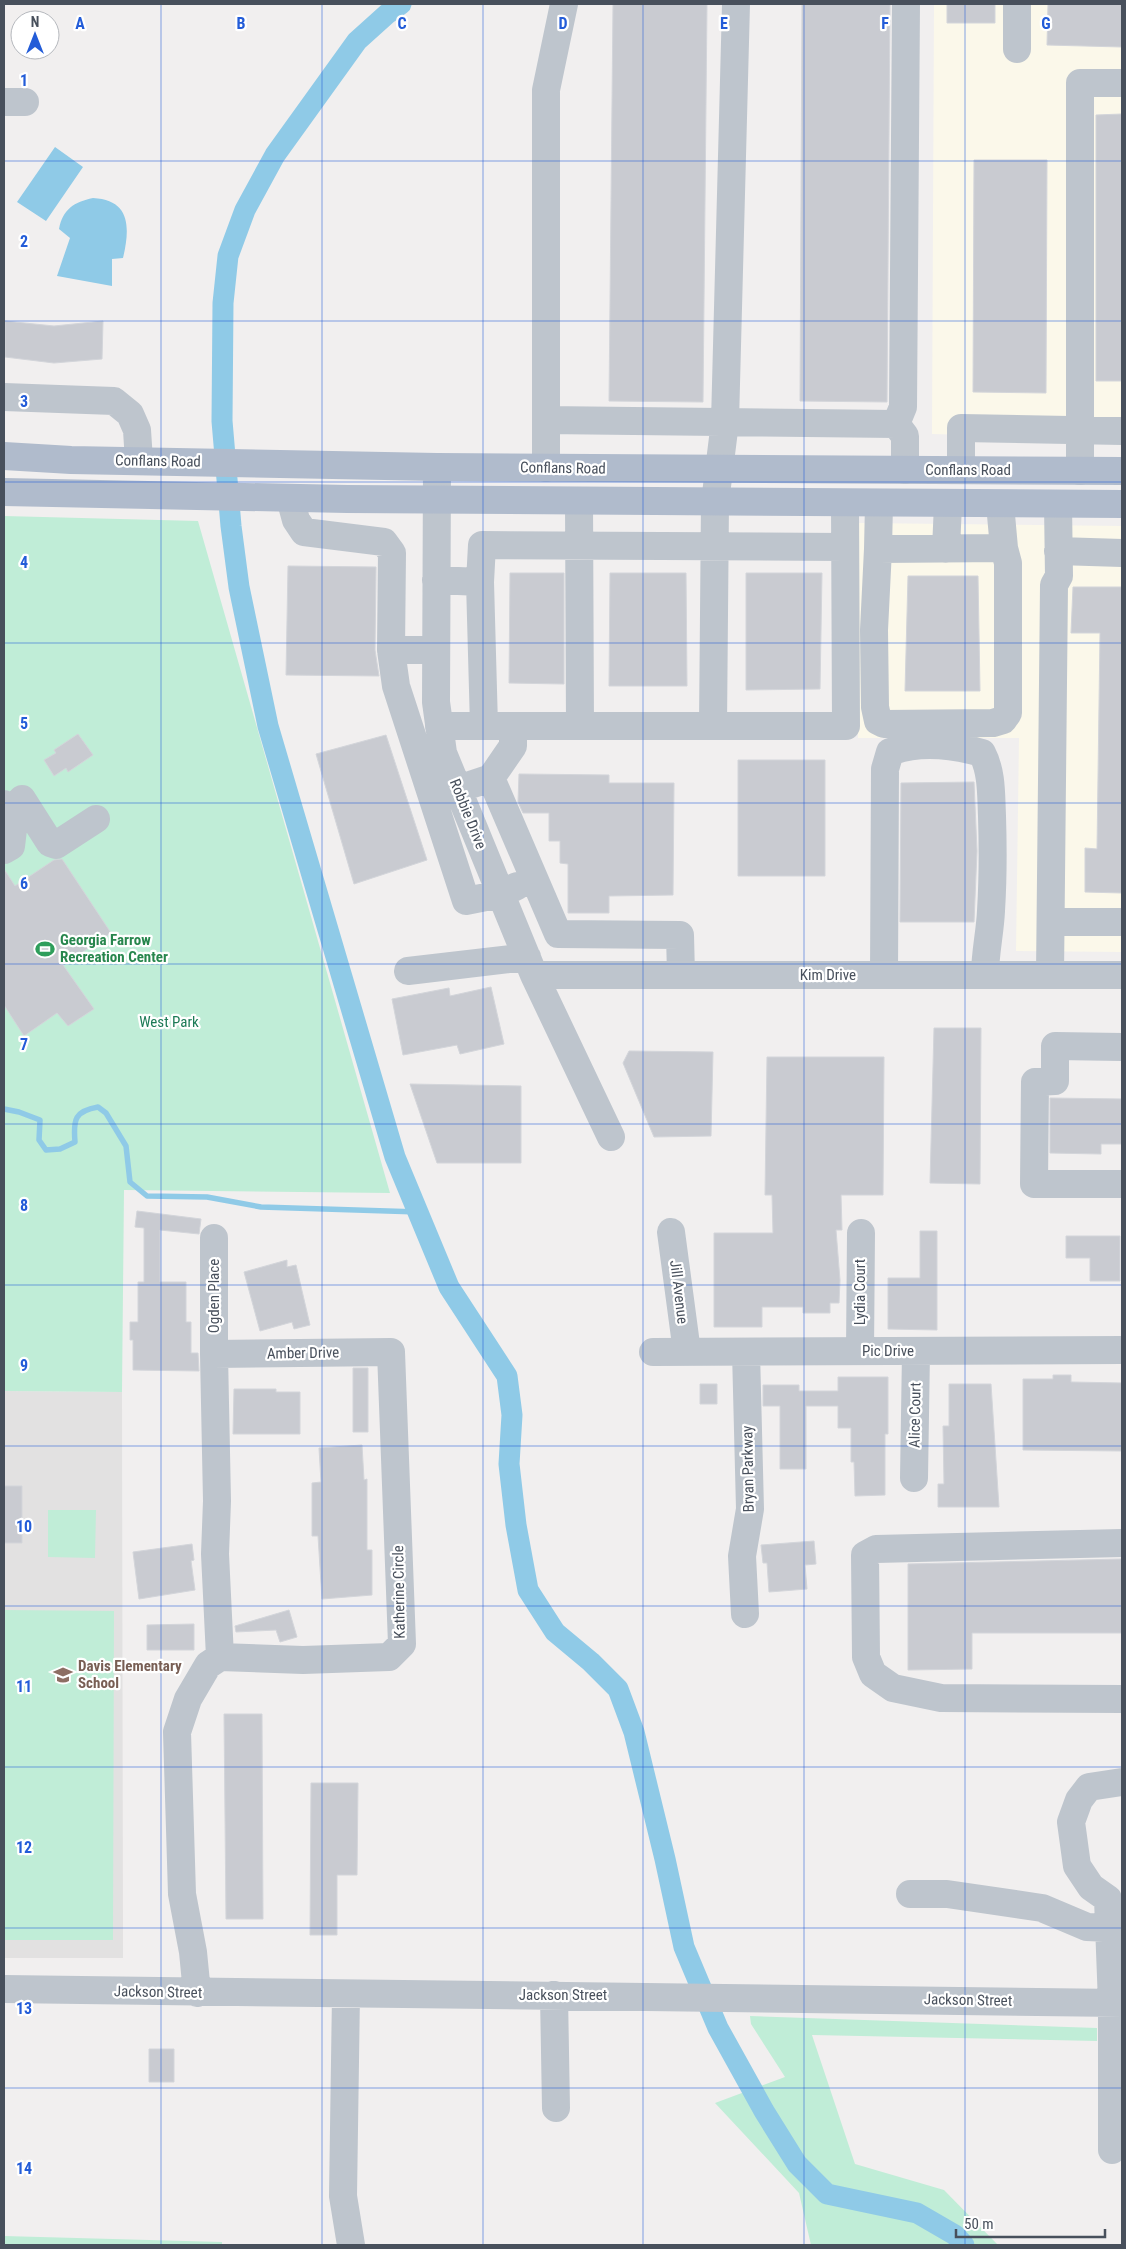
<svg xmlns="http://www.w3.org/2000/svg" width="1126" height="2249" font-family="'Roboto Condensed',sans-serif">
	<rect width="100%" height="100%" fill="#f1efef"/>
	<path fill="#fbf8ea" d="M934,4H1122V439L932,434Z
		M859,523L1122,526V952L1016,951L1019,738H858Z"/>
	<path fill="#e2e1e1" d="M4,1391L122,1392L123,1958H4Z"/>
	<path fill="#c0edd7" d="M4,516L198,521L390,1193L124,1190L122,1392L4,1391Z
		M48,1510H96L95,1558L48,1557Z
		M4,1610L114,1611L113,1940H4Z
		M750,2016L1097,2028V2041L812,2035L855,2164L944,2190L998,2245H811L799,2193L715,2103L785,2077L751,2024Z
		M4,2236L222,2242V2245H4Z"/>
	<path fill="#8fcae7" d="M55,147L83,167L46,221L17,202Z
		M93,198C131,200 130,228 123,258L112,259V286L57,276L70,238L59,229C63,209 74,202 93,198Z"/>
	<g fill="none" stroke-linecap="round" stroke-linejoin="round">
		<path stroke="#8fcae7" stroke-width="5.5" d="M4,1109L19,1112L40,1120L39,1140L46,1150L60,1149L75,1142C73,1119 75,1111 98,1107L106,1113L126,1146L130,1182L147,1196L207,1197L261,1207L419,1212"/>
		<path stroke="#8fcae7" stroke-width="21" d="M401,4L387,14L357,41L275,155L245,210L228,256L223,303L222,421L231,526L239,587L268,726L395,1157L449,1287L507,1376L512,1415L509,1464L516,1525L528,1590L555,1632L591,1662L618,1689L634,1732L665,1859L684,1947L718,2028L764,2111L797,2164L827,2194L917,2213L955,2235L964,2245"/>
	</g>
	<path fill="#c9cbd1" stroke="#d3d5da" d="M613,4H707L703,402L609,401Z
		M802,4H890L887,402L800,401Z
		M947,4H995V23H947Z
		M1048,4H1122V47L1047,45Z
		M1122,114V381H1096V115Z
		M974,160H1047L1046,393L973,392Z
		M5,321L54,326L103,321L102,359L54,363L5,357Z
		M288,566L376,567L375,650L379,676L286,675Z
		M510,573H564V684L509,683Z
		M610,573H686L687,686H609Z
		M746,573H822L820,689L746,690Z
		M908,576H978L980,691H905Z
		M1073,587H1122V893L1085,892V848L1097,849L1100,633H1071Z
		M78,734L93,755L68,772L66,768L54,776L44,760L56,753L54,750Z
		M386,735L427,860L354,884L316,754Z
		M738,760H825V876H738Z
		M519,774L609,775V783H674L673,895L609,896V913H568V864L560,863V841H549V813H523L518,802Z
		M974,782L977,851L974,922H900L901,783Z
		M62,859L111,933L63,965L94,1009L68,1026L57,1013L24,1036L4,1005V869L15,886L54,860Z
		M491,987L504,1044L460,1054L457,1045L403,1055L392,999L449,988L450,996Z
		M934,1028H981L980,1184L930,1183Z
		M629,1051L713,1052L711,1136L654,1137L623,1063Z
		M767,1057H884L883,1195H841L842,1230H836L840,1280L839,1303H830V1313H803V1307H762V1327H714V1233H773L772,1195H765Z
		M410,1084L521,1086V1163H437Z
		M1050,1098L1122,1099V1144H1101V1154L1050,1153Z
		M137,1211L201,1219L199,1234L160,1230V1282H186V1322H191V1353H198L199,1371L133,1370V1340H130V1322H138V1282H144V1228L135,1227Z
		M920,1231H937V1330L888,1329V1278H920Z
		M1066,1236H1120V1281H1090V1258H1066Z
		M287,1260V1267L296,1265L310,1325L294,1329L292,1322L260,1331L244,1272Z
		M353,1368H368V1432H353Z
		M1053,1375H1071V1382L1122,1383V1451L1023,1450V1379H1053Z
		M838,1377H888V1434H885V1495L855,1496L854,1462H851V1428H838V1406H806V1469H780V1406H763V1385H799V1391H838Z
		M700,1384H717V1404H700Z
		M949,1384H991L999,1507H938V1484H944L943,1426H949Z
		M234,1389H276V1392H300V1434H233Z
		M362,1445L364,1480L367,1479V1550H372V1595L322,1599L318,1536H312V1483L321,1482L319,1448Z
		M4,1486H22V1543H4Z
		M814,1541L816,1564L805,1565L807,1589L769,1592L767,1563H763L761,1545Z
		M192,1544L194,1560L191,1561L195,1590L139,1599L133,1552Z
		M1122,1559V1633H972V1669L908,1670V1564Z
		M289,1610L297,1637L280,1642L276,1630L236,1632L235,1626Z
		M194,1624V1650H147V1625Z
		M224,1714H262L263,1919H226Z
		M311,1783H358L357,1875H337V1935H310Z
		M149,2049H174V2082H149Z"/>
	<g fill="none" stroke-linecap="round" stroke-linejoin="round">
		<path stroke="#bec5cd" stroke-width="28" d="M1017,4V49
			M4,102H25
			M4,397L114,401L130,414L137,430L139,461
			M546,420L896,424L903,407L906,4
			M896,424L905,436V470
			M437,467L436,702L443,753L534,975L611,1137
			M546,468V90L564,4
			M961,470V428L1122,431
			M1080,471V83H1122
			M290,498L296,520L304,532L384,542L392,553L391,650H436
			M579,501L580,726
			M879,504L878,549L1004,548
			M878,549L874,630L875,707L878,721L884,724L993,723L1003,720L1008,713V563L1004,548L1000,504
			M946,549L948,504
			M1058,551L1122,553
			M436,580L480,582L482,545L845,547
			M480,582L484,726
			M391,650L396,686L466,901L501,894L517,886
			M439,726H846L845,504
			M713,726L715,502L725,422L736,4
			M491,778L513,746V726
			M458,789L491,778L558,934L680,935L681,975
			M22,799L50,843L56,845L96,819
			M4,804L14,821L11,846L4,850
			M1051,922H1122
			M408,971L527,957
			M534,975H1122
			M884,975L885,769L890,752C918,741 953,745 982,753C992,772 991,794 992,816C993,847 993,879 991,911C990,933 985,953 985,975
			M1050,975L1054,585L1059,576L1058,504
			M1122,1047L1055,1046V1081L1035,1082L1034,1184H1122
			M671,1232L687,1352
			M860,1351L861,1233
			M653,1352L1122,1350
			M214,1354L391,1352L402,1644L389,1657L303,1660L220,1657L215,1554L217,1501L214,1354V1238
			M914,1478L916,1352
			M1122,1543L876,1549L865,1555L866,1657L873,1674L893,1688L941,1698L1122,1699
			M745,1614L742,1556L750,1509L746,1352
			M910,1894H947L1042,1908L1087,1927L1109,1928
			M4,1989L1122,2003
			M197,1993L193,1952L182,1894L177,1732L188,1699L208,1665L220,1657
			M346,1994L343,2196L351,2245
			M554,1995L556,2108
			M1112,2150V2003L1108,1899L1091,1887L1077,1866L1071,1822L1079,1800L1089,1787L1122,1782"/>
		<path stroke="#b0bbcc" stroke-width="28" d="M4,456L71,460L437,467L1122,471
			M4,492L347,499L1122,504"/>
	</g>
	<path fill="none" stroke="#235cd8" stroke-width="1" stroke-opacity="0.55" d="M161,4V2245M322,4V2245M483,4V2245M643,4V2245M804,4V2245M965,4V2245M4,161H1122M4,321H1122M4,482H1122M4,643H1122M4,803H1122M4,964H1122M4,1124H1122M4,1285H1122M4,1446H1122M4,1606H1122M4,1767H1122M4,1928H1122M4,2088H1122"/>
	<defs>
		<g id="stadium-bare" transform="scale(1.5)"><path d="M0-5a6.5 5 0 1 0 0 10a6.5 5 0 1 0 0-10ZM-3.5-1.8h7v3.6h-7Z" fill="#2e9e5b" stroke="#fff" stroke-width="2.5" paint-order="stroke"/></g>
		<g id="school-bare" transform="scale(1.5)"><path d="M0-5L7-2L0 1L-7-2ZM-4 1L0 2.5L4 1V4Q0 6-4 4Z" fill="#8d6e63" stroke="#fff" stroke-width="2.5" paint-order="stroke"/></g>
	</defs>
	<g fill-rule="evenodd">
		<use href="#stadium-bare" x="45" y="949"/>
		<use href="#school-bare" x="63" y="1675"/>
	</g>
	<g text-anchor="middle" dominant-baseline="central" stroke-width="4.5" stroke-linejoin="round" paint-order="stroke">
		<g font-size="15" fill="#48505c" stroke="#fff">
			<text transform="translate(158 461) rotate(1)">Conflans Road</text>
			<text transform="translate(563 468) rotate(1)">Conflans Road</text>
			<text x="968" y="470">Conflans Road</text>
			<text transform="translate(468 814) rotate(68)">Robbie Drive</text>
			<text x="828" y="975">Kim Drive</text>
			<text transform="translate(679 1292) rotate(83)">Jill Avenue</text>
			<text transform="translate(860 1292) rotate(-90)">Lydia Court</text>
			<text transform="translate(214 1296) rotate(-90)">Ogden Place</text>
			<text x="888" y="1351">Pic Drive</text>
			<text transform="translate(303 1353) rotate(-1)">Amber Drive</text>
			<text transform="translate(915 1415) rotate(-89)">Alice Court</text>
			<text transform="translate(748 1469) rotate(-91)">Bryan Parkway</text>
			<text transform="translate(399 1592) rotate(-91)">Katherine Circle</text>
			<text transform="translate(158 1992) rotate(1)">Jackson Street</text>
			<text x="563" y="1995">Jackson Street</text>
			<text transform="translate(968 2000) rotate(1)">Jackson Street</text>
		</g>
		<g font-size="15" font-weight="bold" fill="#27864d" stroke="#fff" text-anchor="start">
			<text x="60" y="940">Georgia Farrow<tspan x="60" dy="17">Recreation Center</tspan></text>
		</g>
		<g font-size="15" fill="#1c7a56" stroke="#fff">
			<text x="169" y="1022">West Park</text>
		</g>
		<g font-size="15" font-weight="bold" fill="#785e54" stroke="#fff" text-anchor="start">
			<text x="78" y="1666">Davis Elementary<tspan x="78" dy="17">School</tspan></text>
		</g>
	</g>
	<g font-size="16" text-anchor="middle" font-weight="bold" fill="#235cd8" stroke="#fff" stroke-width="4.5" stroke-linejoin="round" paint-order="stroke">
		<text x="80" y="29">A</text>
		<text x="241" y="29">B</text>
		<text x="402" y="29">C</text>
		<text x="563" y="29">D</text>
		<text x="724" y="29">E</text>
		<text x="885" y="29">F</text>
		<text x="1046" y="29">G</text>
		<text x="24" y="86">1</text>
		<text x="24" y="247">2</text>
		<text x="24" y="407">3</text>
		<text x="24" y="568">4</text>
		<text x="24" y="729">5</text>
		<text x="24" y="889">6</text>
		<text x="24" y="1050">7</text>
		<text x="24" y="1211">8</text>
		<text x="24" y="1371">9</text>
		<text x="24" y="1532">10</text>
		<text x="24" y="1692">11</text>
		<text x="24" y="1853">12</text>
		<text x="24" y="2014">13</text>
		<text x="24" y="2174">14</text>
	</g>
	<rect width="1126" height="2249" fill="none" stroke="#48505c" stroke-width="10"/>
	<g transform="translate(35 35)"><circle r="24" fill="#ffffff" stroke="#b6b9be"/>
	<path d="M0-4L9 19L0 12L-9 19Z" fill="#235cd8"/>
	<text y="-8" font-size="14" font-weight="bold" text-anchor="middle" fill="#48505c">N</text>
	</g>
	<path d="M956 2229v8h149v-8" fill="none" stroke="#48505c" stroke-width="2.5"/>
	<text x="964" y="2229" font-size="15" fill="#48505c" stroke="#ffffff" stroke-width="4" paint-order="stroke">50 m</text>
</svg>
